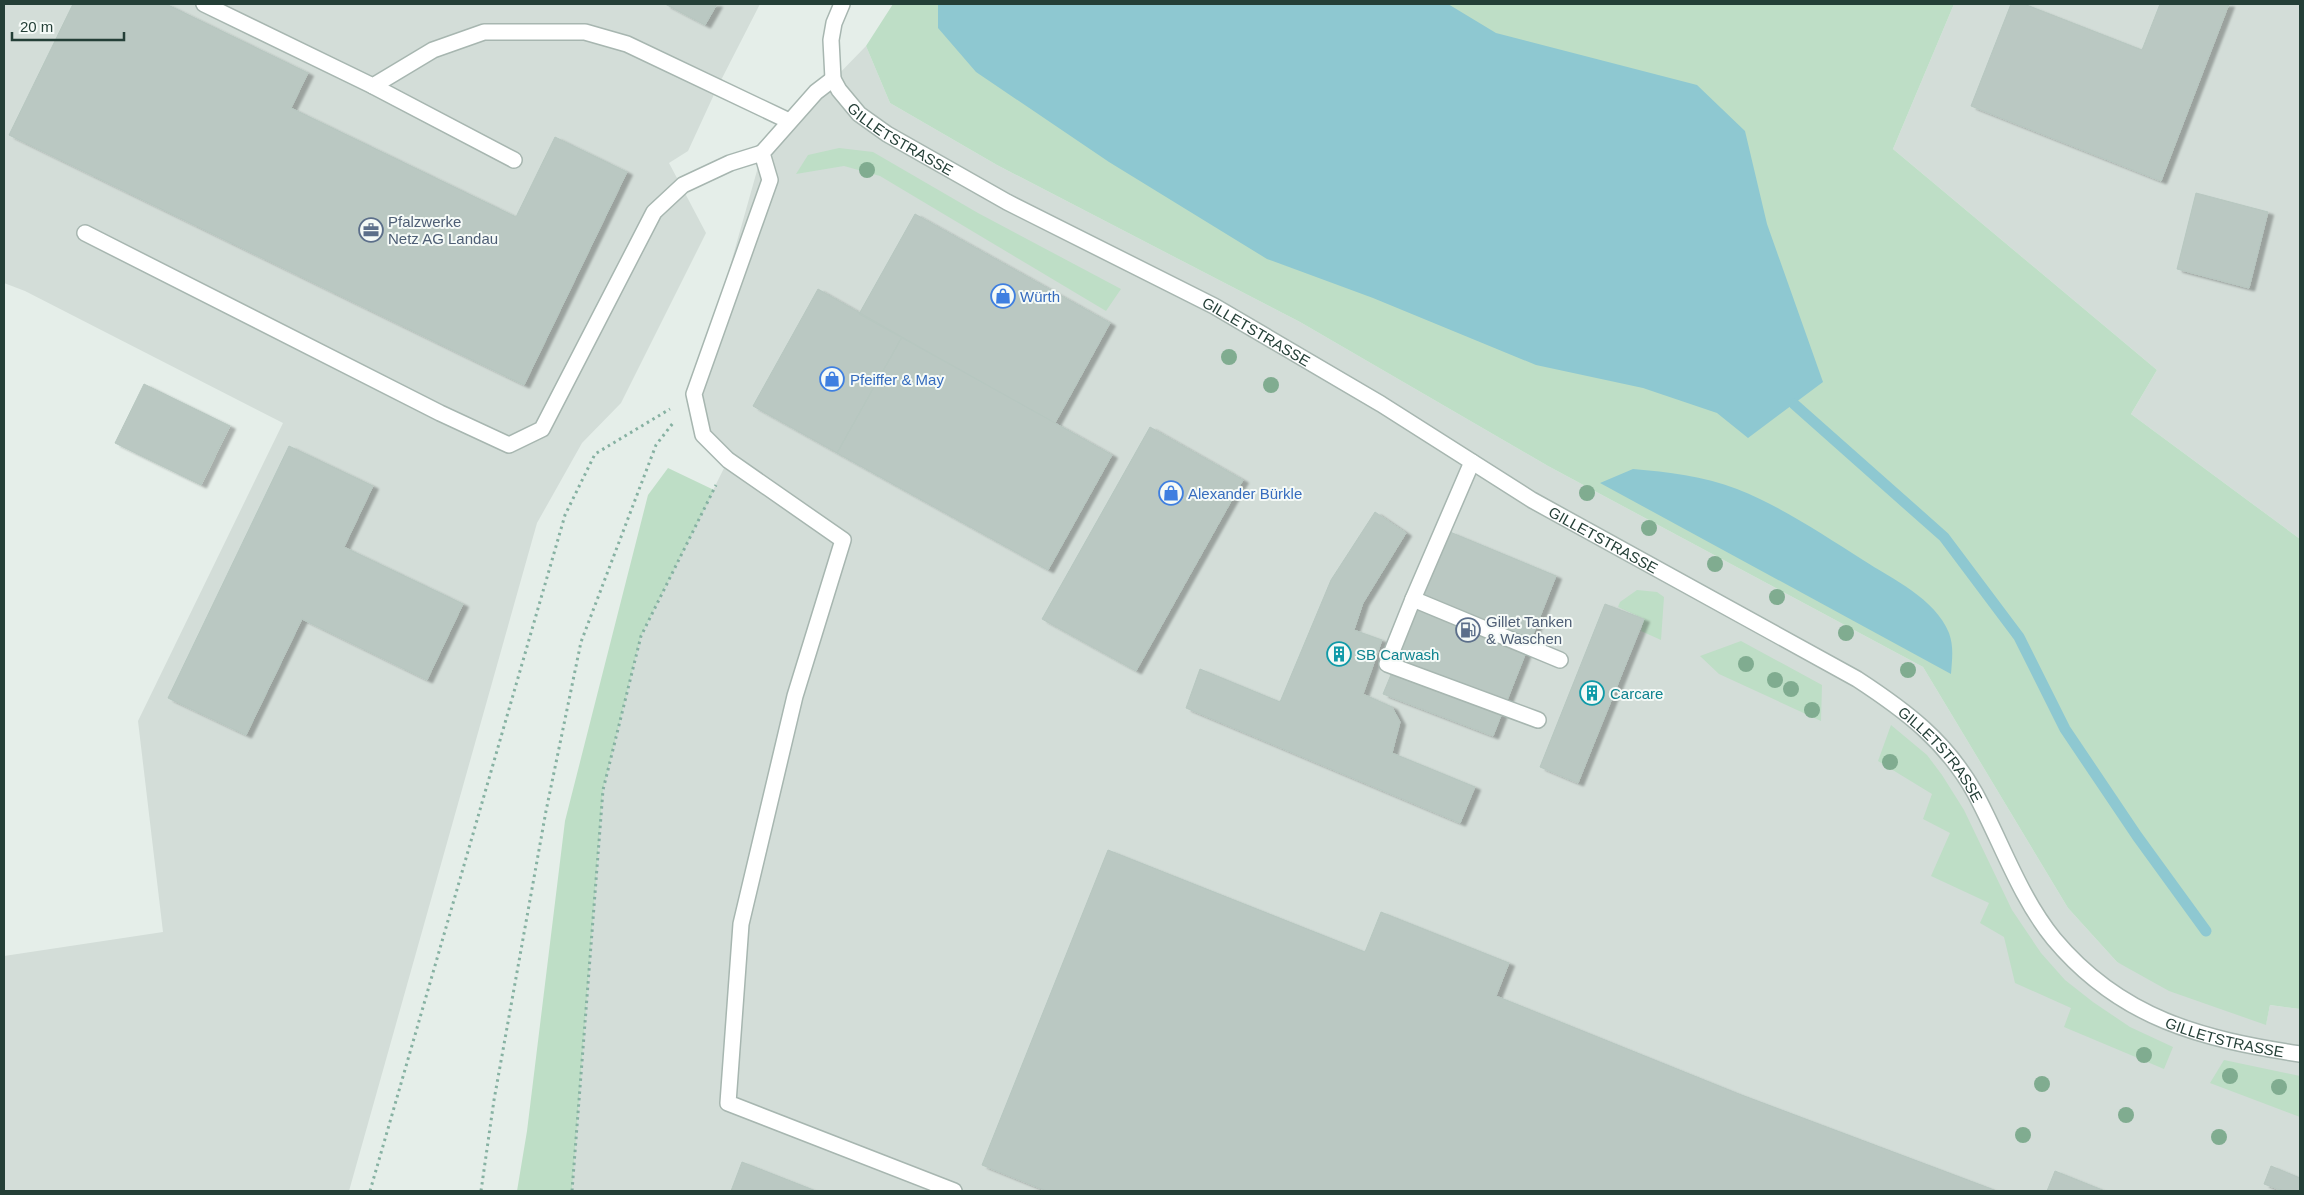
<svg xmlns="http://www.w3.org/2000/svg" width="2304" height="1195" font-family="Arial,sans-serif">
	<defs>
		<filter id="shadow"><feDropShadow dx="5.5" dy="3" stdDeviation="1" flood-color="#0004"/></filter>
	</defs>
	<rect width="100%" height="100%" fill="#e5eee9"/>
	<path fill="#d3ddd8" d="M4,4H760L717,88L688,151L669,163L706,233L621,403L582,443L537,523L349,1191H4V956L163,932L138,721L283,423L25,291L4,283Z
		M1954,4H2300V539L2131,414L2157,370L1893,149Z
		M866,46L890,103L997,165L1300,322L1548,466L1923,667L2068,908L2117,962L2266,1024L2270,1005L2300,1009V1191H572L603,790L641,636L728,460L703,435L694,394L762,153Z"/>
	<path fill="#bedec6" d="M893,4H1954L1893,149L2157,370L2131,414L2300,539V1009L2270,1005L2266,1025L2169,991L2117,962L2068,908L1923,667L1548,466L1300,322L997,165L890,103L866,46Z
		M839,148L873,152L978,213L1121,289L1106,311L880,176L844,166L796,174L808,155Z
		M668,468L714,490L641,636L603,790L572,1191H517L527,1131L565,821L648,495Z
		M1637,590L1657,592L1664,597L1661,640L1641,631L1644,619L1618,607L1620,602Z
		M1741,641L1822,685L1821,721L1719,674L1700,656Z
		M1891,725L1927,755L1942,775L1964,810L2012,910L2041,953L2065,980L2093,1002L2130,1027L2173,1047L2164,1069L2064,1027L2071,1008L2015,983L2004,937L1980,923L1989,903L1931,876L1950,833L1923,819L1932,794L1878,761Z
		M2224,1060L2300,1076V1117L2210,1083Z"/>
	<path fill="#8ec8d1" d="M938,4H1448L1496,33L1697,85L1745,131L1767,224L1823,382L1748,438L1717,413L1643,388L1536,365L1373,298L1267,259L1109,162L976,72L938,28Z
		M1633,469C1668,472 1703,476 1737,489C1782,507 1822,534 1863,560C1892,579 1935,598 1949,633C1954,647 1952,659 1951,674L1600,483Z"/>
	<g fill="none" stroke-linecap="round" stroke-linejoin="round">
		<path stroke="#8ec8d1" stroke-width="11" d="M1794,404L1944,537L2019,637L2065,729L2137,836L2206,931"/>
	</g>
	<path fill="#bac8c2" stroke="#b7c7c0" filter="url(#shadow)" d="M73,4H166L308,73L291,108L516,217L555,137L627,172L524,385L9,135Z
		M665,4H717L705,25Z
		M2011,4H2024L2142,50L2160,4H2229L2161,181L1971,106Z
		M2196,193L2268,212L2249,288L2177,269Z
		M915,214L1110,323L1055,423L859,314Z
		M818,289L902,337L837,453L753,406Z
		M902,337L1112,455L1048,570L837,453Z
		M144,384L230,426L201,485L115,443Z
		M1150,427L1243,480L1136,671L1042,619Z
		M289,446L373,486L344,547L463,604L427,680L302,619L246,735L168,698Z
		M1375,512L1406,533L1363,603L1354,630L1382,640L1363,694L1392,707L1400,722L1392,753L1475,787L1460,823L1186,708L1200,669L1280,702L1331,580Z
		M1450,532L1556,576L1493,736L1383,694Z
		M1605,604L1644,619L1578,783L1540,767Z
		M1108,850L1365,952L1381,912L1509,963L1496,996L1739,1094L1997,1191H1047L982,1165Z
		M742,1162L816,1191H731Z
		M2271,1166L2300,1178V1191H2283L2264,1184Z
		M2055,1171L2105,1191H2047Z"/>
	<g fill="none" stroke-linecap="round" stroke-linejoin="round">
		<g stroke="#a7b6b0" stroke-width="18">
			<g id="minor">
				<path d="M204,4L373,86L433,50L484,32H585L627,44L789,121"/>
				<path id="s1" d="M842,4L834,23L831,40L833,79L839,90L859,114L887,134L1007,202L1214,306L1381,404L1532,500L1857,679C1906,711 1946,741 1975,793C2001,841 2019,896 2054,939C2121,1019 2202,1039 2300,1054"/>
				<path d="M833,79L816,92L762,153L770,180L694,394L703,435L728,460L843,540L795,696L741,924L728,1103L954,1191"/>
				<path d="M373,86L514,160"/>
				<path d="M85,233L440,413L509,445L542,429L654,212L683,185L730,163L762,153"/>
				<path d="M1472,462L1413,599L1560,660"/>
				<path d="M1413,599L1387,664L1538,720"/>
			</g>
		</g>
		<path stroke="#86b1a2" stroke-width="3" stroke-dasharray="2.5 4" stroke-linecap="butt" d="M370,1191L565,515L595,454L670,409
			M481,1191L494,1100L546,811L581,642L656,445L673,423
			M572,1191L603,790L641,636L716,485"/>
		<use href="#minor" stroke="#fff" stroke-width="15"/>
	</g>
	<g fill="#80ac90">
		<circle cx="867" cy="170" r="8"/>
		<circle cx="1229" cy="357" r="8"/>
		<circle cx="1271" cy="385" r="8"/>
		<circle cx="1587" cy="493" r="8"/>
		<circle cx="1649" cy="528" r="8"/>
		<circle cx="1715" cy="564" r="8"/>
		<circle cx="1777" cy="597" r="8"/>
		<circle cx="1846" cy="633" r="8"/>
		<circle cx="1746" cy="664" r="8"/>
		<circle cx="1908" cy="670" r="8"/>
		<circle cx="1775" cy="680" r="8"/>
		<circle cx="1791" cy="689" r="8"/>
		<circle cx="1812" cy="710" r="8"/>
		<circle cx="1890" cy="762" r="8"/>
		<circle cx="2144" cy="1055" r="8"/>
		<circle cx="2230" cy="1076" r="8"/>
		<circle cx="2042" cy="1084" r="8"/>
		<circle cx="2279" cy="1087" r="8"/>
		<circle cx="2126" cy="1115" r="8"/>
		<circle cx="2023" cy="1135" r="8"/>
		<circle cx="2219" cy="1137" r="8"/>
	</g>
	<defs>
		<g id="office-ring" transform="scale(1.25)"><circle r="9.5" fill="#f5faf7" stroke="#5c6f8a" stroke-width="1.5"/><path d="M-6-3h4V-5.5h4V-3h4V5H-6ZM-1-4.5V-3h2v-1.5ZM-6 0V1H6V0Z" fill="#5c6f8a"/></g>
		<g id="shop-ring" transform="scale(1.25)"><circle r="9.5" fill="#f5faf7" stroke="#3f7fe0" stroke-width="1.5"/><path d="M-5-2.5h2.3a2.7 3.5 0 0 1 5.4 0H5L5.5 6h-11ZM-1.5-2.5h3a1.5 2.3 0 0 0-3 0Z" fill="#3f7fe0"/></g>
		<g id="fuel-ring" transform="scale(1.25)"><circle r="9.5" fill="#f5faf7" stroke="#5c6f8a" stroke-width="1.5"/><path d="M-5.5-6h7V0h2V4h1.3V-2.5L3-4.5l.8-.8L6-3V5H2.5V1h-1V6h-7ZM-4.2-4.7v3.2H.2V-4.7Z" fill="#5c6f8a"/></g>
		<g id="building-ring" transform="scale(1.25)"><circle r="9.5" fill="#f5faf7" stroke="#0f9aa8" stroke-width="1.5"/><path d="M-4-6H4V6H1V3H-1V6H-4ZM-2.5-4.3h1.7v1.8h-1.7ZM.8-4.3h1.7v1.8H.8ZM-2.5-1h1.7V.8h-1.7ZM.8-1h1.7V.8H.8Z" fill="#0f9aa8"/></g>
	</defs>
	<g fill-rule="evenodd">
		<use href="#office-ring" x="371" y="230"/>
		<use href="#shop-ring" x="1003" y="296"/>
		<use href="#shop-ring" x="832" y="379"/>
		<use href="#shop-ring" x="1171" y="493"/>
		<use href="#fuel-ring" x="1468" y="630"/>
		<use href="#building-ring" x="1339" y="654"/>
		<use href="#building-ring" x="1592" y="693"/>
	</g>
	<g text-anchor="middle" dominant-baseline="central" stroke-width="4" stroke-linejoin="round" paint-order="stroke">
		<g font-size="15" fill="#243f37" stroke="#f5faf7">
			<text stroke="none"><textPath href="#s1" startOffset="169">GILLETSTRASSE</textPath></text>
			<text stroke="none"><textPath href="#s1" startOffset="574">GILLETSTRASSE</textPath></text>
			<text stroke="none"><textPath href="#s1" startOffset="979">GILLETSTRASSE</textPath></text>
			<text stroke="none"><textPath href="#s1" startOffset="1382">GILLETSTRASSE</textPath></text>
			<text stroke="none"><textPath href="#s1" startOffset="1802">GILLETSTRASSE</textPath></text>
		</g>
		<g font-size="15" fill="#4e5e75" stroke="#f5faf7" text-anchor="start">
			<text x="388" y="221">Pfalzwerke<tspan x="388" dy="17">Netz AG Landau</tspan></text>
			<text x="1486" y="621">Gillet Tanken<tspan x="1486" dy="17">&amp; Waschen</tspan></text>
		</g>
		<g font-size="15" fill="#366cbe" stroke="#f5faf7" text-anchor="start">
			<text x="1020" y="296">Würth</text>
			<text x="850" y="379">Pfeiffer &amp; May</text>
			<text x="1188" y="493">Alexander Bürkle</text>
		</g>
		<g font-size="15" fill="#0d838f" stroke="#f5faf7" text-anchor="start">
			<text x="1356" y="654">SB Carwash</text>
			<text x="1610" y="693">Carcare</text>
		</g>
	</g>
	<rect width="2304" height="1195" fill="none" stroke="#243f37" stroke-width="10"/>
	<path d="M12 32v8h112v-8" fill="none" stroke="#243f37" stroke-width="2.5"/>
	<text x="20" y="32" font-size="15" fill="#243f37" stroke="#f5faf7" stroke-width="4" paint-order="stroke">20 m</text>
</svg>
